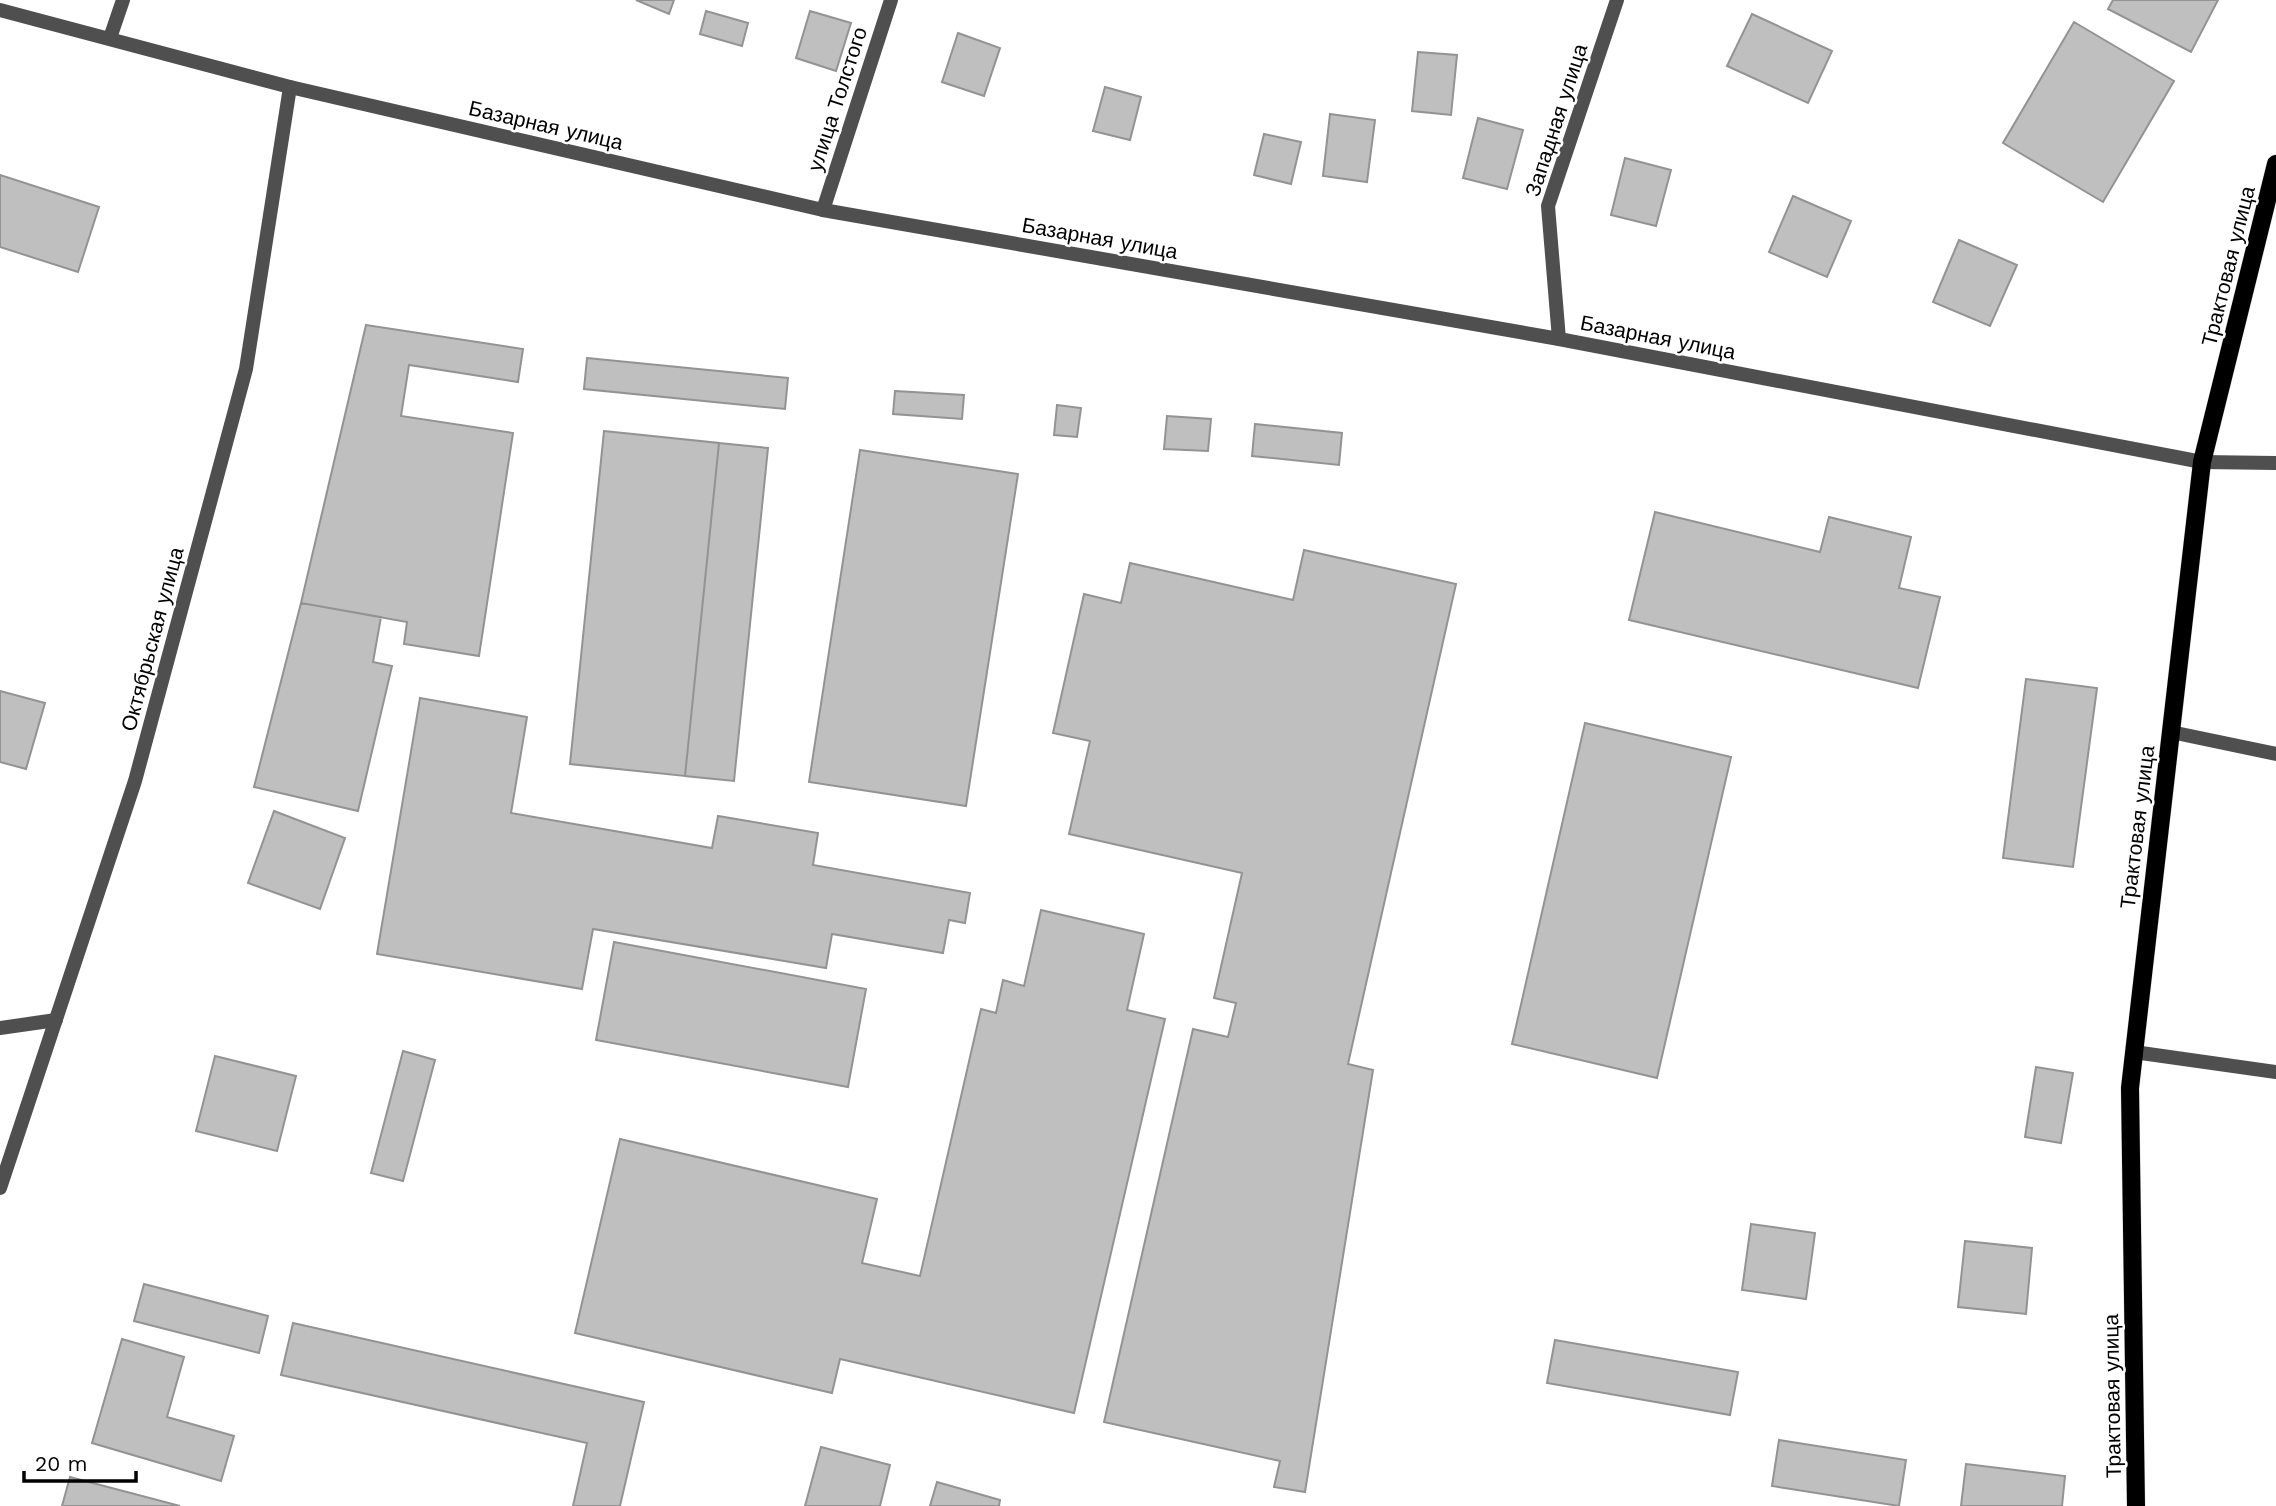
<svg xmlns="http://www.w3.org/2000/svg" width="2276" height="1506" font-family="'Work Sans',sans-serif">
	<rect width="100%" height="100%" fill="#fff"/>
	<path fill="#bfbfbf" stroke="#939393" stroke-width="2" d="M636,0H674L669,14Z
		M2113,0H2218L2191,52L2108,9Z
		M706,11L748,23L742,46L700,34Z
		M810,11L851,23L836,71L796,58Z
		M1752,14L1832,51L1808,103L1727,66Z
		M2074,22L2174,81L2103,202L2003,143Z
		M958,33L1000,48L984,96L942,82Z
		M1418,52L1457,55L1451,115L1412,111Z
		M1105,87L1141,97L1130,140L1093,131Z
		M1330,114L1375,120L1367,182L1323,176Z
		M1478,118L1523,130L1507,189L1463,178Z
		M1264,134L1301,142L1291,184L1254,175Z
		M1625,158L1671,170L1656,226L1611,215Z
		M0,175L99,207L78,272L0,247Z
		M1793,196L1851,221L1827,277L1769,252Z
		M1959,240L2017,265L1990,326L1933,302Z
		M366,325L523,349L518,382L409,365L401,416L513,433L479,656L404,644L407,622L301,603Z
		M587,358L788,378L785,409L584,389Z
		M895,391L964,395L962,419L893,414Z
		M1057,405L1081,408L1077,437L1054,435Z
		M1167,416L1211,419L1208,451L1164,449Z
		M1255,424L1342,433L1339,465L1252,456Z
		M604,431L719,443L685,776L570,764Z
		M719,443L768,448L734,781L685,776Z
		M860,450L1018,474L966,806L809,782Z
		M1655,512L1820,552L1829,517L1911,537L1899,588L1940,597L1918,688L1629,620Z
		M1304,550L1456,584L1348,1064L1373,1070L1305,1492L1274,1487L1280,1461L1104,1422L1193,1029L1228,1037L1236,1003L1214,998L1242,873L1069,834L1090,741L1053,733L1084,594L1121,603L1130,563L1293,600Z
		M301,603L381,617L373,662L392,666L358,811L254,787Z
		M2026,679L2097,688L2073,867L2003,858Z
		M0,691L45,703L26,769L0,762Z
		M420,698L527,717L511,813L712,848L718,816L818,833L813,865L970,893L965,923L949,920L943,953L832,934L826,968L593,929L582,989L377,954Z
		M1585,723L1731,757L1657,1078L1512,1044Z
		M274,811L345,838L320,909L248,883Z
		M1041,910L1144,934L1127,1010L1165,1019L1074,1413L840,1359L832,1393L575,1333L620,1139L877,1199L862,1263L920,1276L981,1009L996,1013L1003,980L1024,986Z
		M614,942L866,989L848,1087L596,1040Z
		M403,1051L435,1060L403,1181L371,1173Z
		M215,1056L296,1076L277,1151L196,1131Z
		M2036,1067L2073,1073L2061,1143L2025,1137Z
		M1751,1224L1815,1233L1806,1299L1742,1290Z
		M1965,1241L2032,1248L2026,1314L1958,1307Z
		M144,1284L268,1316L259,1353L134,1321Z
		M293,1323L644,1402L620,1506H573L587,1443L281,1375Z
		M122,1339L184,1357L167,1417L234,1436L221,1481L92,1443Z
		M1555,1340L1738,1372L1730,1415L1547,1383Z
		M1779,1440L1906,1460L1899,1506L1772,1486Z
		M821,1447L890,1465L880,1506H805Z
		M1966,1464L2065,1476L2062,1506H1961Z
		M70,1477L180,1506H62Z
		M937,1482L1000,1500L999,1506H930Z"/>
	<g fill="none" stroke-linecap="round" stroke-linejoin="round">
		<g stroke="#dbdbdb" stroke-width="19">
			<path id="primary" d="M2136,1506L2130,1088L2202,462L2276,164"/>
		</g>
		<path stroke="#4f4f4f" stroke-width="14" d="M2202,462L2276,463
			M2171,732L2276,754
			M0,1028L56,1020
			M2134,1052L2276,1072"/>
		<path stroke="#4f4f4f" stroke-width="14" d="M110,38L123,0
			M823,210L891,0
			M1559,339L1548,206L1617,0
			M0,1188L135,781L246,369L290,87"/>
		<path stroke="#4f4f4f" stroke-width="14" d="M0,10L290,87L823,210L1559,339L2202,462"/>
		<use href="#primary" stroke="#000" stroke-width="18"/>
	</g>
	<g text-anchor="middle" dominant-baseline="central" stroke-width="5" stroke-linejoin="round" paint-order="stroke">
		<g font-size="21" fill="#000" stroke="#fff">
			<text transform="translate(837 99) rotate(-72)">улица Толстого</text>
			<text transform="translate(1556 120) rotate(-72)">Западная улица</text>
			<text transform="translate(546 125) rotate(13)">Базарная улица</text>
			<text transform="translate(1100 238) rotate(10)">Базарная улица</text>
			<text transform="translate(2228 266) rotate(-76)">Трактовая улица</text>
			<text transform="translate(1658 337) rotate(11)">Базарная улица</text>
			<text transform="translate(152 639) rotate(-75)">Октябрьская улица</text>
			<text transform="translate(2137 827) rotate(-83)">Трактовая улица</text>
			<text transform="translate(2112 1396) rotate(-91)">Трактовая улица</text>
		</g>
	</g>
	<path d="M24 1471v10h112v-10" fill="none" stroke="#000000" stroke-width="3.5"/>
	<text x="35" y="1471" font-size="21" fill="#000000" stroke="#ffffff" stroke-width="5" paint-order="stroke">20 m</text>
</svg>
